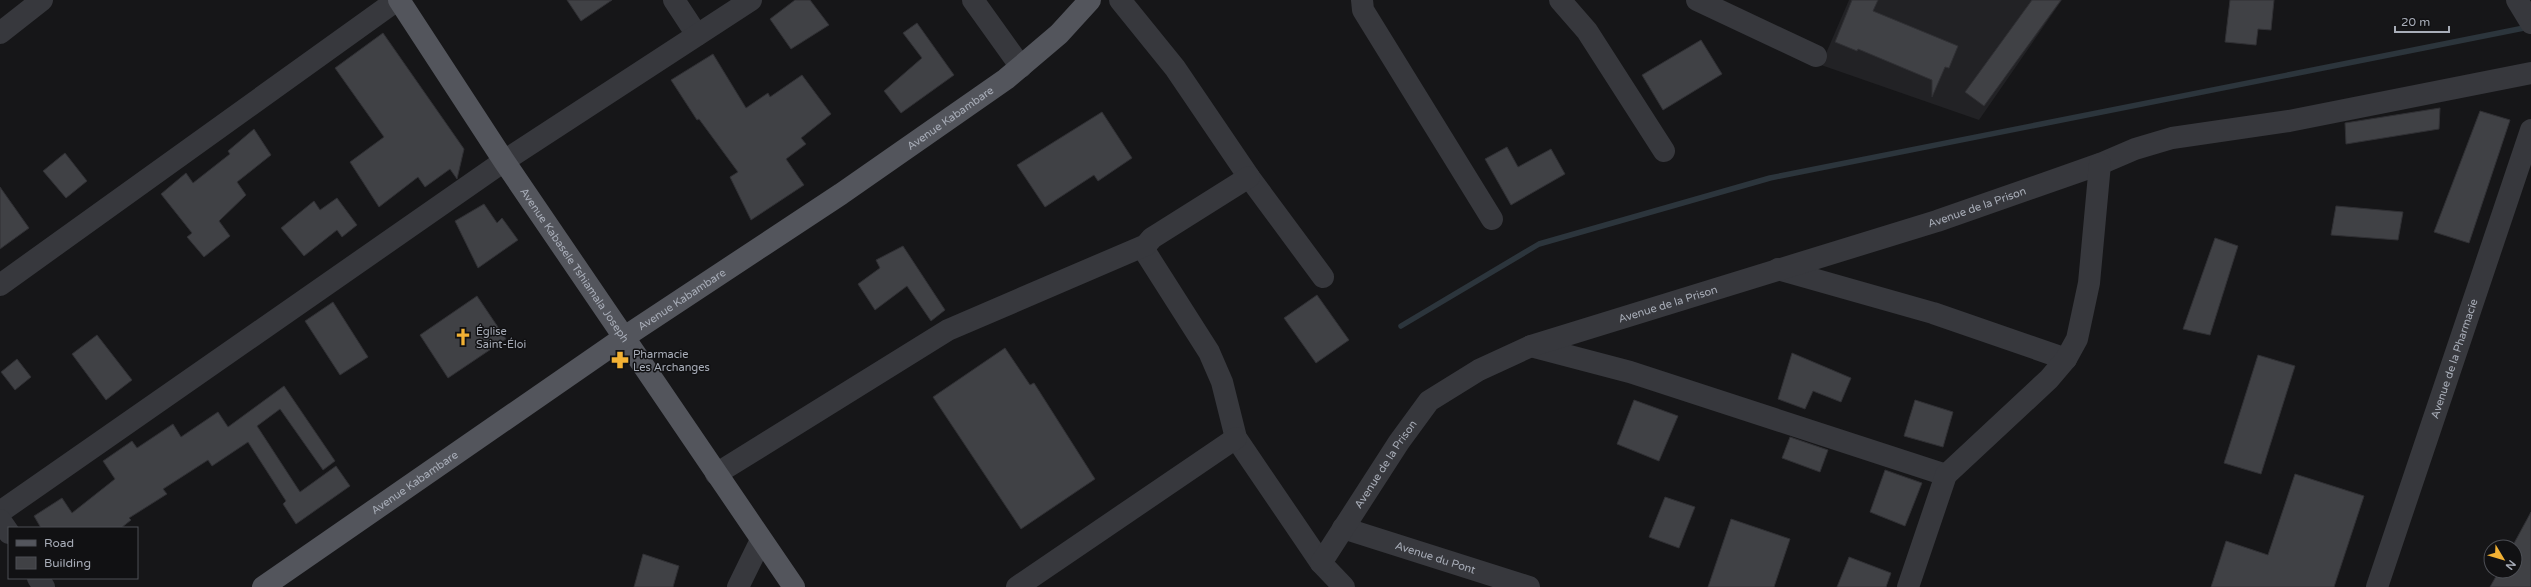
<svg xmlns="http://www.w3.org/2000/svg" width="2531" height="587" font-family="'Varela Round',sans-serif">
	<rect width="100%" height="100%" fill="#161618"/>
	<path fill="#222225" d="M1849,0H2062L1979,120L1821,65Z"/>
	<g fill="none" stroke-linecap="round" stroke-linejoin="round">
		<path stroke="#2c353c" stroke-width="5.5" d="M1401,326L1539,244L1770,178L2529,27"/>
	</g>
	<path fill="#404145" stroke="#303034" d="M567,0H612L581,21Z
		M795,0H810L829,25L791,49L770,19Z
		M1852,0H1878L1873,11L1958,46L1949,68L1945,67L1932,97V80L1858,49L1857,51L1835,42Z
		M2032,0H2061L1984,106L1965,92Z
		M2230,0H2274L2271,30L2258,29L2256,45L2225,42Z
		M917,23L954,75L901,113L884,91L922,58L903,33Z
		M383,33L464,149L457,179L450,169L425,187L418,177L379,207L350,162L384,137L335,68Z
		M1701,40L1722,74L1663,110L1642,75Z
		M713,54L746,108L768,93L770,97L802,75L831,114L801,138L806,144L786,159L804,185L751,220L730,177L738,172L699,119L697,120L671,80Z
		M2440,108L2439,129L2346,144L2345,123Z
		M2480,111L2510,120L2469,243L2434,232Z
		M1102,112L1132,158L1098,181L1094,175L1045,207L1017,165Z
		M254,129L271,155L237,182L246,195L219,221L230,236L204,257L187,237L192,233L161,194L186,173L193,183L230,154L228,151Z
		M1507,147L1518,167L1551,149L1565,174L1511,205L1485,159Z
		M65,153L87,181L66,198L43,171Z
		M0,187L29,228L0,249Z
		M337,198L357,225L342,237L337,230L304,256L281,228L314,201L320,210Z
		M484,204L497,223L502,218L518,240L478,268L455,221Z
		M2336,206L2403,212L2398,240L2331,235Z
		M2215,238L2238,246L2210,335L2183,329Z
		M903,246L945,310L931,321L907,286L875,310L858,284L880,268L876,260Z
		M1317,295L1349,340L1316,363L1284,318Z
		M477,296L506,339L448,378L420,335Z
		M333,302L368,357L340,375L305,321Z
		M97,335L132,380L106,400L72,354Z
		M1005,348L1030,385L1034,383L1095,479L1021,529L933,397Z
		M1792,353L1851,378L1841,402L1813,391L1805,409L1778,399Z
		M2258,355L2295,366L2261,474L2224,463Z
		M17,359L31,377L15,390L1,372Z
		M284,386L335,461L323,470L280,409L257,426L300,492L336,466L350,486L296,524L283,504L286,501L248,442L212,466L208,460L163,489L167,494L129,518L131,520L121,528H41L34,516L62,498L72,513L115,479L103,461L132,441L137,448L173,424L181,437L218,412L228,427Z
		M1634,400L1678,416L1659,461L1617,444Z
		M1915,400L1953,412L1943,447L1904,436Z
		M1790,437L1828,450L1820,472L1782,458Z
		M1885,470L1922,483L1905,526L1870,512Z
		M2295,474L2364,496L2334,587H2211L2226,541L2268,555Z
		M1665,497L1695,507L1679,548L1649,537Z
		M2531,512V587H2490L2499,571H2515V547H2512Z
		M1731,519L1790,539L1774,587H1708Z
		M643,554L679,566L673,587H634Z
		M1849,557L1891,573L1886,587H1837Z"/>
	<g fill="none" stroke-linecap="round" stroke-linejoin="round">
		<g stroke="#37383d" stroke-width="22">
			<path d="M674,0L697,35"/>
			<path d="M973,0L1021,67"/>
			<path d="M1120,0L1175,68L1249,177L1323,277"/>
			<path d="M1362,0L1363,10L1492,219"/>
			<path d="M1560,0L1587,31L1664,151"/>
			<path d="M1697,0L1816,56"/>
			<path d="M2517,0L2531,23"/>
			<path d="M0,33L42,0"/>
			<path d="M1146,245V253L1209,352L1222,382L1236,438L1321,563L1344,587"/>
			<path d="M1778,269L1933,313L2066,359"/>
			<path d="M0,285L397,0"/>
			<path d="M1531,346L1630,372L1946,475"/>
			<path d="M716,474L948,330L1146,245L1152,238L1249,177"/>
			<path d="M0,512L504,161L751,0"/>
			<path d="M0,520L9,533"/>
			<path id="s1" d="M1343,528L1529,587"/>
			<path id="s2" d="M1321,563L1399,442L1429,401L1479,370L1531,346L1937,221L2100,164L2135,149L2172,138L2289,121L2531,73"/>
			<path d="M38,578L44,587"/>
			<path d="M738,587L761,540"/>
			<path d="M1017,587L1236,438"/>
			<path d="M1908,587L1946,475L2049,379L2066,359L2077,339L2089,283L2100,164"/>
			<path id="s3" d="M2377,587L2531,130"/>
		</g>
		<g stroke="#53555c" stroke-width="22">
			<path id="s4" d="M399,0L504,161L794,587"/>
			<path id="s5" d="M263,587L623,338L841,194L1006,79L1059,34L1090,0"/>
		</g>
	</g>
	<defs>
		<g id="church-bare" transform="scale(1.38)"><path d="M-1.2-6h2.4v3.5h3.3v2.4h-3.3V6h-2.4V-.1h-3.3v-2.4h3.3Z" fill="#f2b134" stroke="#111113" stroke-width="2.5" paint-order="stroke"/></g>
		<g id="pharmacy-bare" transform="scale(1.38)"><path d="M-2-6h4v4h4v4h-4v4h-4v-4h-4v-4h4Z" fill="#f2b134" stroke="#111113" stroke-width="2.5" paint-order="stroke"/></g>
	</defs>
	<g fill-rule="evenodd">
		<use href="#church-bare" x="463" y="337"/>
		<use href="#pharmacy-bare" x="620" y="360"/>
	</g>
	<g text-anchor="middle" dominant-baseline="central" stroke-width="3" stroke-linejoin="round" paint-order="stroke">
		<g font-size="11" fill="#a8adb8" stroke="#111113">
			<text stroke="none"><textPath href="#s5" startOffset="832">Avenue Kabambare</textPath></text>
			<text stroke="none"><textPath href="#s2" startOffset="778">Avenue de la Prison</textPath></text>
			<text stroke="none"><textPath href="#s4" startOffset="318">Avenue Kabasele Tshiamala Joseph</textPath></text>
			<text stroke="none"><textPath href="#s5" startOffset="508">Avenue Kabambare</textPath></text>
			<text stroke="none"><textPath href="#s2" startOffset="454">Avenue de la Prison</textPath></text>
			<text stroke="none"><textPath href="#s3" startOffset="241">Avenue de la Pharmacie</textPath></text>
			<text stroke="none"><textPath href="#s2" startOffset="118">Avenue de la Prison</textPath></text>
			<text stroke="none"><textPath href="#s5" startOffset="184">Avenue Kabambare</textPath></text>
			<text stroke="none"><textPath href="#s1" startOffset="97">Avenue du Pont</textPath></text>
		</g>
		<g font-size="11" fill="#a8adb8" stroke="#111113" text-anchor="start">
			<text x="476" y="331">Église<tspan x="476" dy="13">Saint-Éloi</tspan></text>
			<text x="633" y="354">Pharmacie<tspan x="633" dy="13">Les Archanges</tspan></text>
		</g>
	</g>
	<rect x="8" y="527" width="130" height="52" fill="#111113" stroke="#4d4f55"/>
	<rect x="16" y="540" width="20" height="6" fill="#53555c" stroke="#4d4f55"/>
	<text x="44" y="547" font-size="12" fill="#a8adb8">Road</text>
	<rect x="16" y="557" width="20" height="12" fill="#404145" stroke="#4d4f55"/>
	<text x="44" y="567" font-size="12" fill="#a8adb8">Building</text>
	<g transform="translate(2503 559) rotate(128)"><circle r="19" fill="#111113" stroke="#4d4f55"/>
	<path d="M0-3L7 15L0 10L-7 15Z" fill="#f2b134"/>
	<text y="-6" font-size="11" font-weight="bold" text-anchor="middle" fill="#a8adb8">N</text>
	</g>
	<path d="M2395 26v6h54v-6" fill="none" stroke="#a8adb8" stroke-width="2"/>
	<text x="2401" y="26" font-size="12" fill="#a8adb8" stroke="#111113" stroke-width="3" paint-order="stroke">20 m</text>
</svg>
